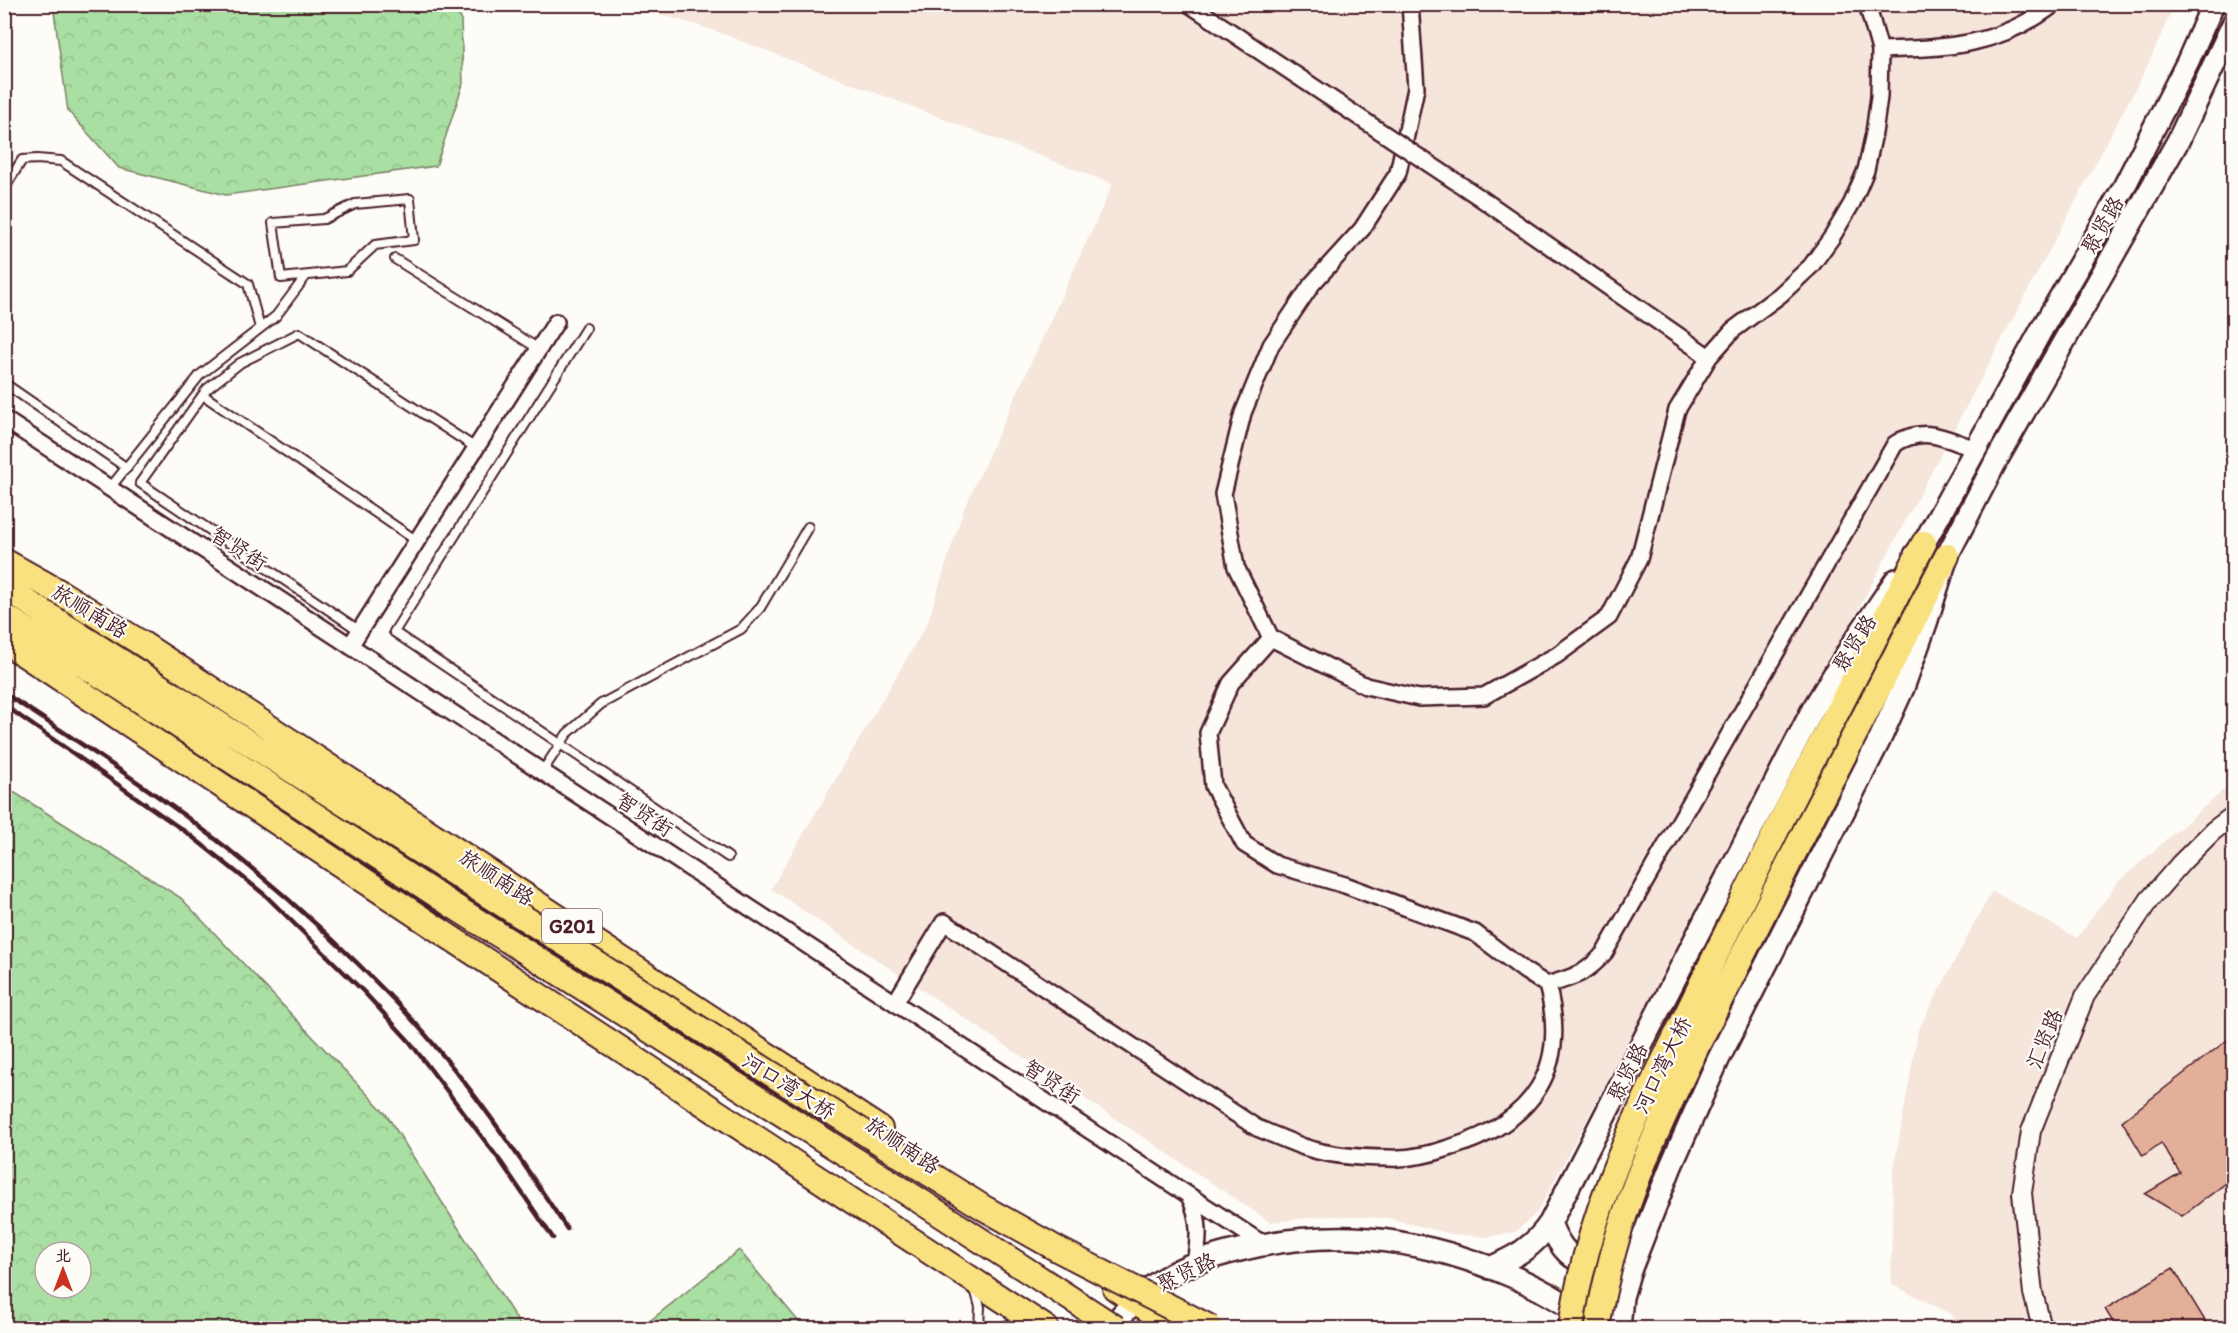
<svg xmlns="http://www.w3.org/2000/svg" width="2238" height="1333" font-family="Itim,'LXGW WenKai TC',sans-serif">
	<defs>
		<pattern id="forest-crowns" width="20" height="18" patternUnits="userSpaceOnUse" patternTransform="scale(1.5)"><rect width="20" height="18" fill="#a9dfa2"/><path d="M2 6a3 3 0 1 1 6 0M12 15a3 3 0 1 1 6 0" fill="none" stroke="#93bf8c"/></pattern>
	</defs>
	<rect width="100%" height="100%" fill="#fdfcf7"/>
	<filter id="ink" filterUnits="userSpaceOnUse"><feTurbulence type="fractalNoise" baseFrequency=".0167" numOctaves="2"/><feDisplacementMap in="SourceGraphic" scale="12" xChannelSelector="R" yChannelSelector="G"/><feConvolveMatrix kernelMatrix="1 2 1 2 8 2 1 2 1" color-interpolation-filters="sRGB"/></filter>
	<g filter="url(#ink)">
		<path fill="#f6e5db" d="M629,5H2174L2148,65L1537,1213L1515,1232L1487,1237L1452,1234L1387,1218L1328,1216L1270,1222L771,889L927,624L963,511L1113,184L710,29Z
			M2233,782V1328H1958L1952,1315L1891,1284L1893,1174L1918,1030L1992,891L2077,938L2118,882Z"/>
		<path fill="url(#forest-crowns)" stroke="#7a7f66" stroke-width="1.5" fill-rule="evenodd" d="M53,5H447L461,18L463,84L436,166L226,195L119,168L68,111Z
			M4,786L181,898L386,1114L522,1328H5ZM45,1252H81V1288H45Z
			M739,1250L804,1328H641Z"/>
		<path fill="#e4af99" stroke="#4a1f2b" stroke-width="1.5" d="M2234,1035V1177L2182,1216L2145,1194L2180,1173L2161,1143L2143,1156L2122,1121Z
			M2173,1268L2210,1329H2117L2105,1309Z"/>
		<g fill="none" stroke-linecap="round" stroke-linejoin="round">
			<g stroke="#4a1f2b" stroke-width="12">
				<path id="service" d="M4,189L22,160L37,159L61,161L248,284L260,328
					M410,199L414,240L375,245L347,271L281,278L273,223L324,219L355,204Z
					M395,259L539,349
					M586,328L394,632L728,857
					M4,383L127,468
					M203,395L417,541
					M110,488L200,375L276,316L306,276
					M360,631L140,483L207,389L240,363L299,333L476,448
					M542,772L567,734L601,704L741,629L760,608L808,527
					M975,1289L980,1307L979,1328
					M999,1328L1018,1322H1023"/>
			</g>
			<g stroke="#4a1f2b" stroke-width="20">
				<path id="minor" d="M1410,4L1416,88L1398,173L1362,229L1312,284L1271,345L1243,413L1223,494L1236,567L1271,638L1366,686L1419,698L1484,696L1557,655L1609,617L1639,559L1677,410L1709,357L1733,330L1780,295L1811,266L1832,237L1852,203L1866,170L1874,133L1879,97L1880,50L1867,4
					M1880,50C1946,48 1999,47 2054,4
					M1482,199L1709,357
					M4,419L1263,1244
					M350,646L556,322
					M1547,985C1573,977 1587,974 1605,952L1895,444C1924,425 1946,439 1975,449
					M895,1003L944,922L1257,1128C1272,1134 1288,1141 1304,1147C1330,1156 1361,1158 1389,1158C1410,1159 1432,1154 1452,1147C1533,1122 1570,1068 1547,985L1525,971L1475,933L1345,885L1277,865L1244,844L1213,786L1208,733L1231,683L1271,638
					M1189,1196C1201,1218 1199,1240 1195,1263"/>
			</g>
			<g stroke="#4a1f2b" stroke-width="22">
				<path id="tertiary" d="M2042,1328L2033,1293L2022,1193L2031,1131L2085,996L2149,900L2181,863L2213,831L2234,815"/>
			</g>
			<g stroke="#4a1f2b" stroke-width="26">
				<path id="secondary" d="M1915,555L1924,543L2043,327L2123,189L2188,61L2213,4
					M1550,1223C1560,1250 1572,1261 1599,1270
					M1490,1268C1516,1256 1533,1248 1550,1223L1813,709L1854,642L1896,580
					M1110,1328C1126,1310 1142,1292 1163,1279C1187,1264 1216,1255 1244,1249C1280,1240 1316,1237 1353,1238C1433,1241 1537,1276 1597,1328
					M1619,1328L1622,1297L1629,1273L1671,1166L1718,1060L1879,741L1903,688L1926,623L1947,556L1996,461L2178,141L2234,22"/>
			</g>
			<g stroke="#4a1f2b" stroke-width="28">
				<path id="trunk" d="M4,561L61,593L141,643L880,1129
					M4,587L469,883
					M4,616L118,686L455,907
					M4,641L442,932L1046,1328
					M1675,1038L1785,813L1924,543
					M1696,1048L1808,825L1947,556
					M1115,1288L1176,1328"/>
			</g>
			<use href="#service" stroke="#fdfcf7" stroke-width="8"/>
			<use href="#minor" stroke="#fdfcf7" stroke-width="15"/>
			<use href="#tertiary" stroke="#fdfcf7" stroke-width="18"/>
			<use href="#secondary" stroke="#fdfcf7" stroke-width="21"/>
			<use href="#trunk" stroke="#fae180" stroke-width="24"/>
			<path stroke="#4a1f2b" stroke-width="4.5" d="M4,693C67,734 131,776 192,821C264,875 332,936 395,1001C460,1069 515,1150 567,1229
				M4,705L190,835L265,895L364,992L409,1041L501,1162L553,1238"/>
			<g stroke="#4a1f2b" stroke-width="20" stroke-linecap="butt">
				<path id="minor-bridge" d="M1189,4L1482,199"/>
			</g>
			<g stroke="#4a1f2b" stroke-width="28" stroke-linecap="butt">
				<path id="trunk-bridge" d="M469,883L984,1208L1057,1249L1211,1328
					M455,907L917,1199L1116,1328
					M1571,1328C1585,1225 1628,1131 1675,1038
					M1598,1328C1599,1306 1606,1283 1611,1261C1630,1186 1663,1117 1696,1048"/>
			</g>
			<use href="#minor-bridge" stroke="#fdfcf7" stroke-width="15"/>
			<use href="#trunk-bridge" stroke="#fae180" stroke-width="24"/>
		</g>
	</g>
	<g text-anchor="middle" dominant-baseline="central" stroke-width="4.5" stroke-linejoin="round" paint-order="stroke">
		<rect fill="#fdfcf7" stroke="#806168" stroke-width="1.5" x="542" y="909" width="60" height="34" rx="4.5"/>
		<g font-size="20" font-weight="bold" fill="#4a1f2b">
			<text x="572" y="926">G201</text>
		</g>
		<g font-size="21" fill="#4a1f2b" stroke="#fdfcf7">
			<text transform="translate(2102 225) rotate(-60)">聚贤路</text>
			<text transform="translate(239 548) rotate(33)">智贤街</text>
			<text transform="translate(90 611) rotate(31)">旅顺南路</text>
			<text transform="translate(1854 643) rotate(-58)">聚贤路</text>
			<text transform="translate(645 814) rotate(33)">智贤街</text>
			<text transform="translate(497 877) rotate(33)">旅顺南路</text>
			<text transform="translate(2044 1039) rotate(-68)">汇贤路</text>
			<text transform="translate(1662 1065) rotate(-64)">河口湾大桥</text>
			<text transform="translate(1627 1072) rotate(-63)">聚贤路</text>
			<text transform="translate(1052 1081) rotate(33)">智贤街</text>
			<text transform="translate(789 1086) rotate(32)">河口湾大桥</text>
			<text transform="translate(903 1145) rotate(34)">旅顺南路</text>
			<text transform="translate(1186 1272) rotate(-26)">聚贤路</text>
		</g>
	</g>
	<rect width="2238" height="1333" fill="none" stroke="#fdfcf7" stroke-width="24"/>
	<rect x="12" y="12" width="2214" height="1309" fill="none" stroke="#4a1f2b" stroke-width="2" filter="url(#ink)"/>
	<g transform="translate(63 1270)"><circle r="28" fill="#fdfcf7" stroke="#b5a4a5" stroke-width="1.5"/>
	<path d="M0-4.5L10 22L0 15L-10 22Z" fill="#c8321e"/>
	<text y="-9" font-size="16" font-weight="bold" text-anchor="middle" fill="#4a1f2b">北</text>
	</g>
</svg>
